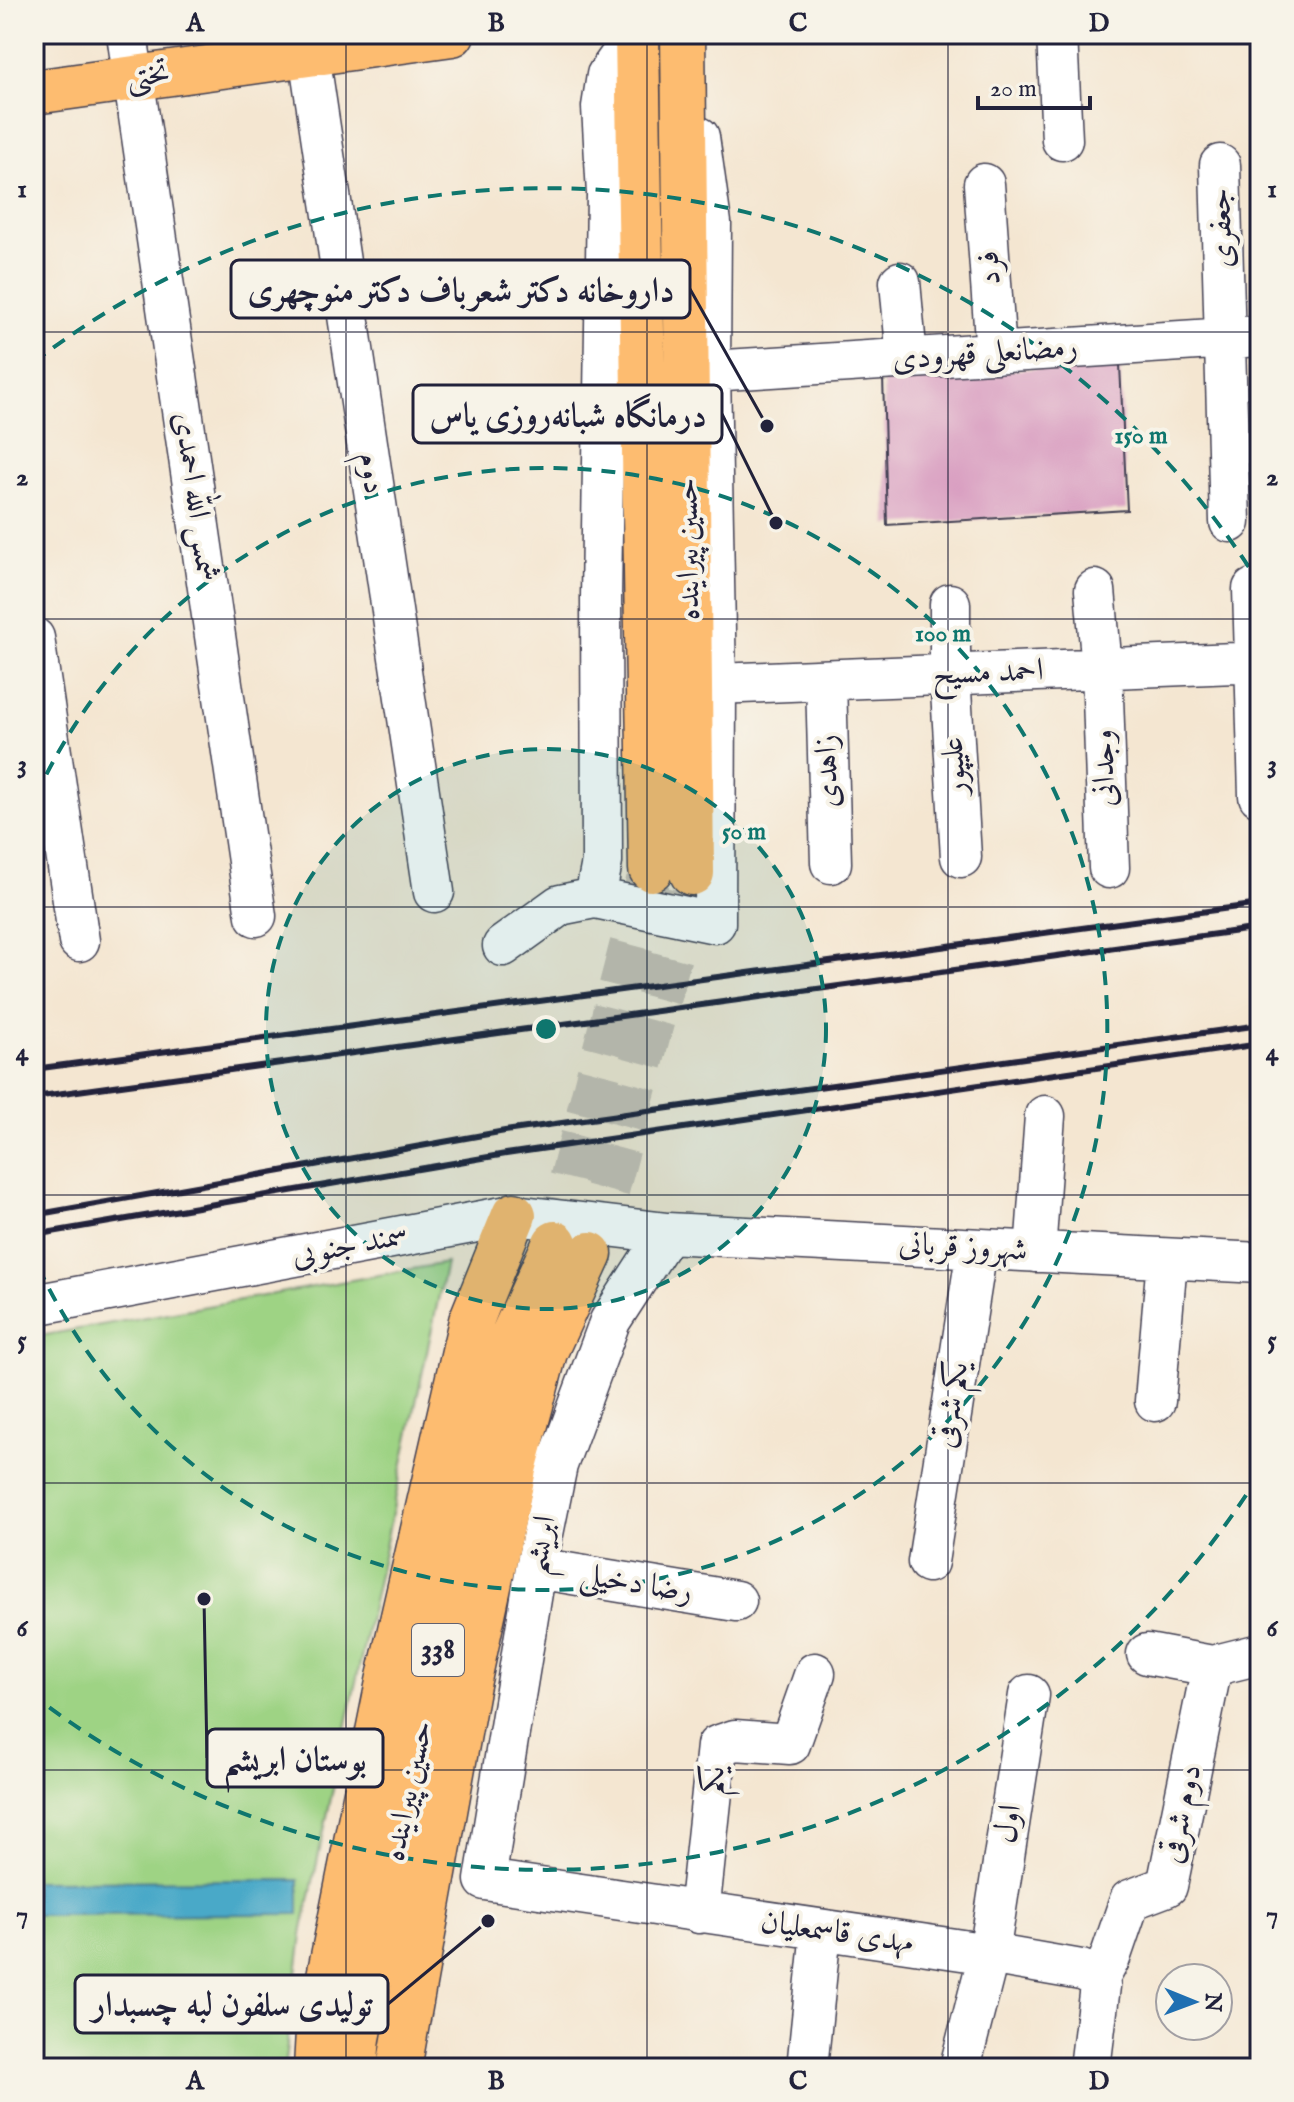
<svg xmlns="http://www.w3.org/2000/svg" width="1294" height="2102" font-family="'IM FELL English',Amiri,serif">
	<rect width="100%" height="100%" fill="#f7f3e8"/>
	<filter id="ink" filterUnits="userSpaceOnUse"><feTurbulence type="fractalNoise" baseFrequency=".0125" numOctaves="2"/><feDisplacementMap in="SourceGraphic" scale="16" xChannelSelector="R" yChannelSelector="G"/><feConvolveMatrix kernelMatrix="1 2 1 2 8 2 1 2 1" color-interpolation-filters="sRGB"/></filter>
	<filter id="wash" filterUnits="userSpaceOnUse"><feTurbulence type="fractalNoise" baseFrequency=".006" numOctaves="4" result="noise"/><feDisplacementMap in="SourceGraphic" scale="32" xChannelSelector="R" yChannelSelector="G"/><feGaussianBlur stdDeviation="1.8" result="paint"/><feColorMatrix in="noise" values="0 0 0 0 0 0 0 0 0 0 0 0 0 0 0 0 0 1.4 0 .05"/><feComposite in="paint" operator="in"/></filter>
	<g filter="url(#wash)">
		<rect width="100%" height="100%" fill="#f4e6d1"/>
		<path fill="#9ed384" stroke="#607a60" stroke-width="2" d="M446,1263L303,1928L284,2068H34V1337Z"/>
		<path fill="#48a9c8" stroke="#356682" stroke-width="2" d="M299,1880V1914L34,1915V1881Z"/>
		<g id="blocks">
			<path fill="#d99fc1" d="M1120,365L1127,510L887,525L883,376Z"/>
		</g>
	</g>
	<g filter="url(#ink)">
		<use href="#blocks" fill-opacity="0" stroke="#423f52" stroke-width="2"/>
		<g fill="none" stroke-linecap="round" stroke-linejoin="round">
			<path stroke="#cabfb3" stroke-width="44" stroke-dasharray="44 22" stroke-linecap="butt" d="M555,1243L651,869
				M590,1254L692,873"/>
			<g stroke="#423f52" stroke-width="43">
				<path id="minor" d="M127,34L256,916
					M306,34L434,892
					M1057,34L1062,140
					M1220,165L1230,522
					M984,184L996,353
					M900,282L907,359
					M710,371L1260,336
					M1253,589L1259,796
					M1095,590L1102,668L1109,868
					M950,604V674L961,857
					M34,638L79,941
					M826,680L831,863
					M716,684L1260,662
					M595,898L602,862L601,598L607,194L602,107L607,75L619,58L637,45
					M503,946L560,905L595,898L715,923L716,684L710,371L711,223L699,137
					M667,1233L610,1321L557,1465L536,1568L485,1880L989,1954L1081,1970L1092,1975L1100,1986L1090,2068
					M1035,1252L1045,1116
					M34,1305L514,1215L667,1233L1260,1263
					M1155,1401L1167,1259
					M928,1562L977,1249
					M536,1568L736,1601
					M1147,1654L1212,1666
					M699,1913L717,1746L735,1740L790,1744L815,1673
					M1097,1982L1110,1958L1130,1900L1167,1886L1212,1666L1260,1654
					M961,2063L989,1954L1029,1695
					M807,2068L821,1931"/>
			</g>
			<g stroke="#423f52" stroke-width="47">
				<path id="major" d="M637,34L651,869
					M683,34L692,873
					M34,92L452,34
					M316,2068L318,2031L388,1682L471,1321L514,1215
					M355,2068L358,2038L478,1461L511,1339L555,1243
					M399,2068L466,1694L514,1469L545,1352L590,1254"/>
			</g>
			<use href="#minor" stroke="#fff" stroke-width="40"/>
			<use href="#major" stroke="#fdbc6f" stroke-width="44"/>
			<path stroke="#22223b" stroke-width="6" d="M34,1069L1260,904
				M34,1097L1260,928
				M34,1215L505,1131L1260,1025
				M34,1235L506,1154L1260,1044"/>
		</g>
	</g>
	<path fill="none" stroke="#22223b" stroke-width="2" stroke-opacity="0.55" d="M346,34V2068M647,34V2068M948,34V2068M34,332H1260M34,619H1260M34,907H1260M34,1195H1260M34,1483H1260M34,1770H1260"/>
	<circle cx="546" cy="1029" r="280" fill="#0f766e" fill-opacity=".12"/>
	<g fill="none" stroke="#0f766e" stroke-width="4" stroke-dasharray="14 10">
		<circle cx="546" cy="1029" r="280"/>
		<path d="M36 796A561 561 0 1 1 36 1262"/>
		<path d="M1259 1475A841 841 0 0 1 34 1696M34 362A841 841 0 0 1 1259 583"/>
	</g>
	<g text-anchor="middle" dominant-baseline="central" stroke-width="8" stroke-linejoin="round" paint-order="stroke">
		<rect fill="#f7f3e8" stroke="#62616f" stroke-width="2" x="412" y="1624" width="52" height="52" rx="6"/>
		<g font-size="30" font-weight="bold" fill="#22223b">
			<text x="438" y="1650">338</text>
		</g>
		<g font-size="32" fill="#22223b" stroke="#f7f3e8">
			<text transform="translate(148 76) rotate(-8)">تختی</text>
			<text transform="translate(1222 228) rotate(-92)">جعفری</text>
			<text transform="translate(990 268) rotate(-94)">فرد</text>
			<text transform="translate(985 354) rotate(-4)">رمضانعلی قهرودی</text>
			<text transform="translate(371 473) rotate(81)">دوم</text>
			<text transform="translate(195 497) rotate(82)">شمس الله احمدی</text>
			<text transform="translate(689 549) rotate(-91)">حسین پیراینده</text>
			<text transform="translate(988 673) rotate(-2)">احمد مسیح</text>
			<text transform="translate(955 766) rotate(-94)">علیپور</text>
			<text transform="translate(1105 768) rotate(-92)">وجدانی</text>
			<text transform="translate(828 771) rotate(-92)">زاهدی</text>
			<text transform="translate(350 1246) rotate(-11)">سمند جنوبی</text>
			<text transform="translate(963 1248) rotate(3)">شهروز قربانی</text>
			<text transform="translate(952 1405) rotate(-81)">یکم شرقی</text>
			<text transform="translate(541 1545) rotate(-79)">ابریشم</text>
			<text transform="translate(636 1584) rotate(9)">رضا دخیلی</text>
			<text transform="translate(714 1780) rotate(-84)">یکم</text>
			<text transform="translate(409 1791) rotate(-78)">حسین پیراینده</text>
			<text transform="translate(1182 1814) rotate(-78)">دوم شرقی</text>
			<text transform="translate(1009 1824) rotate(-81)">اول</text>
			<text transform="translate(837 1933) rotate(8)">مهدی قاسمعلیان</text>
		</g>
	</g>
	<circle cx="546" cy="1029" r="12" fill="#0f766e" stroke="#f7f3e8" stroke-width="4"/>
	<g font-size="24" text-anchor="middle" font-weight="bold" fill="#0f766e" stroke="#f7f3e8" stroke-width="8" stroke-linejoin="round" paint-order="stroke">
		<text x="1141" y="443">150 m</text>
		<text x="943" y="641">100 m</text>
		<text x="744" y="839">50 m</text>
	</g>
	<path fill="none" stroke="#22223b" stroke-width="3" d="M767 426L690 289M776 523L722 414M204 1599L207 1758M488 1921L388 2004"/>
	<g fill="#22223b" stroke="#f7f3e8" stroke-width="3">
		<circle cx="767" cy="426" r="8"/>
		<circle cx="776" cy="523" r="8"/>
		<circle cx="204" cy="1599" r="8"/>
		<circle cx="488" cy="1921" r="8"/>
	</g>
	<g fill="#f7f3e8" stroke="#22223b" stroke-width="3">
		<rect x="231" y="260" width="459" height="58" rx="8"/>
		<rect x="413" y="385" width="309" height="58" rx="8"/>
		<rect x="207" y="1729" width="176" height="58" rx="8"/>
		<rect x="75" y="1975" width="313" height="58" rx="8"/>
	</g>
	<g font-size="34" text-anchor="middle" font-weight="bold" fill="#22223b">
		<text x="461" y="301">داروخانه دکتر شعرباف دکتر منوچهری</text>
		<text x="568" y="426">درمانگاه شبانه‌روزی یاس</text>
		<text x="295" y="1770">بوستان ابریشم</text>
		<text x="232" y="2015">تولیدی سلفون لبه‌ چسبدار</text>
	</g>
	<rect width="1294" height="2102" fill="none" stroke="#f7f3e8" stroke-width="88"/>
	<g transform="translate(1194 2002) rotate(91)"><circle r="38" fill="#f7f3e8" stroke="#a29fa3" stroke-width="2"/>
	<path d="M0-6L14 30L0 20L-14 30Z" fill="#1f6fb2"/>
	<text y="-12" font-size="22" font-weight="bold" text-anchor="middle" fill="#22223b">N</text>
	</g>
	<path d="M978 96v12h112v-12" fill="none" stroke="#22223b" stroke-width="4"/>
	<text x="990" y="96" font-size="24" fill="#22223b" stroke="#f7f3e8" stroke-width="6" paint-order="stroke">20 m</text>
	<rect x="44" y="44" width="1206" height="2014" fill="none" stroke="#22223b" stroke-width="3"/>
	<g font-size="26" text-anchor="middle" font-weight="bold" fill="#22223b">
		<text x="195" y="31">A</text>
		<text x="496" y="31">B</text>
		<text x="798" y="31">C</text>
		<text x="1099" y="31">D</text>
		<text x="22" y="197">1</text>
		<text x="1272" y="197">1</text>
		<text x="22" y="485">2</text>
		<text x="1272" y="485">2</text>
		<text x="22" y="772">3</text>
		<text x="1272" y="772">3</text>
		<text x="22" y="1060">4</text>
		<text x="1272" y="1060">4</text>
		<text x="22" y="1348">5</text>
		<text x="1272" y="1348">5</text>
		<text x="22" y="1636">6</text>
		<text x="1272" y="1636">6</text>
		<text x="22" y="1923">7</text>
		<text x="1272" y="1923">7</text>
		<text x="195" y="2089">A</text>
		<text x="496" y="2089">B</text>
		<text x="798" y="2089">C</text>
		<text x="1099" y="2089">D</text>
	</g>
</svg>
